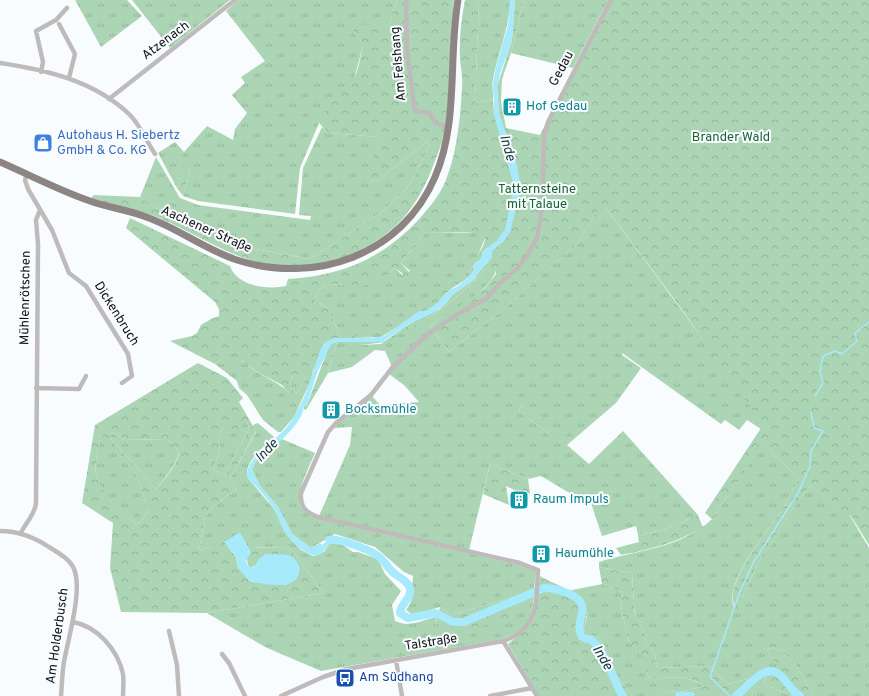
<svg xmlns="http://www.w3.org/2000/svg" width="869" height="696" font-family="Overpass,sans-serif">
	<defs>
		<pattern id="grass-tufts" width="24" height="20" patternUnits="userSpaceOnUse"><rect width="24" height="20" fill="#abd5b4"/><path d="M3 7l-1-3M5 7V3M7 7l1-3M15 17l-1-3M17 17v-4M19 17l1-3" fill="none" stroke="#92b69a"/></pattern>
		<pattern id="forest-crowns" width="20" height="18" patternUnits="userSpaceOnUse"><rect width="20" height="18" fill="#abd5b4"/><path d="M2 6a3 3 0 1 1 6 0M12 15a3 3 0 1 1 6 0" fill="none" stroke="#92b69a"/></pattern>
	</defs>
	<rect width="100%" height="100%" fill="#f9fcff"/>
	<path fill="url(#grass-tufts)" fill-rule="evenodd" d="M75,0H127L142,16L101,47Z
		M132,0H230L170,48Z
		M238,0H397L389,24L352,29L363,45L354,80L319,123L300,168L295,214L198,201L183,196L190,170L183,166L177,188L158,153L175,142L184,152L207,126L233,140L235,129L247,113L232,95L245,83L241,77L265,61L226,11Z
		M479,0H510C509,33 496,56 492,86C492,91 494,94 493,99L475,103Z
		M524,0H608L573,68L511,53Z
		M322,127L328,133L381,137L371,180L377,181L428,141L430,146L407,188L384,210L310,259L244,247L185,214L158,209L140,197L156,157L180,198L198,205L310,220L311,216L299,215L303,168Z
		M604,205L765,423L761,429L747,420L739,430L725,420L721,424L622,353V355L641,368L616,403L567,445L589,464L623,431L698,515L663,530L638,535L636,526L602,536L589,497L578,498L541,476L528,479L490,464L469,550L319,516L350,445L352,427L334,428L338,423L372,396L380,405L419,402L404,385L389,374L393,369L385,351L375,350L352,367L328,373L337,342H349L352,345H360L381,344L439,312L476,280L487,268L496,267C496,289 447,314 430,326L449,352L507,306L576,245L601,206ZM522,405L552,426L548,433L518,411Z
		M426,232L484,233L485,238L473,267L415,316L381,337L356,338L352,333H339L328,309L315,300L318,291L327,284L346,285L391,272L395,268L402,275L410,271L401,263Z
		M231,352C240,359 249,367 259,373C277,384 288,387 299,406L294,417L281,432H278L263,420L247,395L239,388L237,381L215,364Z
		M296,372L306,378L297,394L290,387L292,375Z
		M247,422L249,429L225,475L213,470L220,450L218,439L223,427Z
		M258,423L274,437C264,447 242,463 248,478L274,509L289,537L301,550L313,556L324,552L329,544L337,541L353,552H358L375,558L379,561L385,574L401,591L392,605L395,621C412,628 420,620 437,617L435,627L513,617L511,604L534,596C531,622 527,629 502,639L321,671L265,647L207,613L324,593L290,548L210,547L199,550L205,517L213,507L236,489L230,479L256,432L253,425Z
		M101,433L136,474L149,512L138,524C120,516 101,493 96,474C94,465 99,443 101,433Z
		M110,433L118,435L124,440L168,439C171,443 176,447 178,451C181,459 161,483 156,489L110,438Z
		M768,436L773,454L799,478C793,489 787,502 780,513C766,533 724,582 734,607L742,598L764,551L771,545L789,513L810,486L849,514L869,548V696H813C803,676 794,657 773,647L767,650L780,669H769L751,678L727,684L709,666L657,668L655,655L643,636L641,622L635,618L632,573L599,567V562C637,550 682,548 712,519Z
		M282,439L315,453C310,465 293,497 302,509C306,514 312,516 318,519L524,566L536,571L534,589L510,598L451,615L440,607L413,615L406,610L411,602L413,576L404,572L375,547L335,534L311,548L292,534L278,507L260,486L252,470L255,462Z
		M602,584L623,592L621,606L628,640L649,664L647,672L649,679C670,678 686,674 704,686L680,692L668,691L660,696H632L618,677L602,642L598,637L587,634L583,630C592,608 586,601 567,591Z
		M767,674L764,684L792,696H753L751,684Z"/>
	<path fill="url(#forest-crowns)" fill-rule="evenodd" d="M397,0H454C449,41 451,83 446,124C444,136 440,149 435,161C420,202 401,229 362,249C332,264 296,270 262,263C221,254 188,228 149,214C130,207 109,204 90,199L94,195L140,197L158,209L185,214L244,247L310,259L384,210L407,188L430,146L428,141L377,181L370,180L380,137L328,133L319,123L334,94C358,88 358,66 363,45L352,29V25L389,24Z
		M465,0H479L475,103L493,99L494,115L499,113L497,87L512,40L515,0H524L511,53L502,79L501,101L506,128L540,135L608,0H869V545L851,516L810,486L789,513L771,545L764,551L742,598L743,608L739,610C715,594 769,529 780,513C787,502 793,489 799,478L773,454L768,437L712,519L705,513L763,425L683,311L604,205L598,211L576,245L507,306L449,352L430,326L485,288L496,274L495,268H487L476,280L439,312L386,342L360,345H352L349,342L385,341L411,323L440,309L452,295L475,279L477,274L489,261L487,248L483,251L481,259L474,264C476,253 488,246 484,234L464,232H426L401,263L412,276L409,278L395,268C382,282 367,285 349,289L346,285L327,284L318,291L315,300L328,309L339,333H352L356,338H333L313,370L311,380L299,406L282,385L259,373L231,353L215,364L170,341L192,336L197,333L201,325L211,319L219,316V309L215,302L126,228L130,218L230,266C237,286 267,290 286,286L288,279C342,276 384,258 421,217C432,204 443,191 448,174C457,151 461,112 462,87C463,78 461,69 460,60C459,41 461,19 465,0ZM295,373L306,378L297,394L290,387L292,375Z
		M183,165L190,170L183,196L177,188Z
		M473,267L475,269C469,279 460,283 451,289C443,296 437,305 428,310C424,312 422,311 419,311Z
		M337,342L328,373L306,410L304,409V406L307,405L328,349L331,344Z
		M198,363L227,378L243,398L239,402L256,431L230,479L236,489L213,507L205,517L199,550L210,547L243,527L257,548H290L324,593L207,613L121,612L110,568L113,523L82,503L95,425ZM247,422L249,429L225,475L213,470L220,450L218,439L223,427L234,431ZM111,433L118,435L124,440L168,439C171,443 176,447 178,451C182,459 162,483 156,489L110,438ZM101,434L136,474L149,512L138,524C120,516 102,493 96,474C94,466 99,442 101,434ZM240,532L249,568L256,565L259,559L284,555L286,585L238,568L236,557L224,542Z
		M522,405L553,426L548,433L518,411Z
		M490,464L528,479L530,493L525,495L506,486L509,505L483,494Z
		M698,515L703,528C673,543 654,549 621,555L616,548L639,542L638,535L663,530Z
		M599,567L632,573L635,618L641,622L643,636L655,655L657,668L709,666L727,684L751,678L753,696H660L668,691L680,692L704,686C687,674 669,678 649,679L647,672L648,664L628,640L621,606L623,592L602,584Z
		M540,576C550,582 576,592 583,599C590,607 586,622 583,630L587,634L598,637L602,642L618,677L632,696H539L508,644L529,626L534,618Z
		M510,598L514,617L450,635L435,627L440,607L451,615Z
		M773,647C794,657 803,676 813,696H792L764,684L769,669H779L767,650Z"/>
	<path fill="#a7eafc" d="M510,0H515L512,40L500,74L497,90L499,113L517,165L521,191L510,232L504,241L492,251V258L477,274L475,279L452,295L446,304L433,313L411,323L382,342H337L331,344L317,373L307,405L304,406C302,427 270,449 255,462L252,470L260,486L278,507L292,534L311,548L320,543L322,545L332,537L342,538L339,542C325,538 326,560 312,555C298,550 286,537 280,523C278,518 277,513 274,509C267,498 257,487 248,478C241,461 277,440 287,427C297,413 305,397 310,381C315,368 317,355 324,343L333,338H371L384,336L419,311H425L436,304L450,290L458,286L469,277L474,270V264L481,259L483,251L498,240V238L505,230L514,186L494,115V96L492,88L496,67L508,25Z
		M240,532L251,552L246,561L249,568L256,565L259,559L265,554C272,555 283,553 290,556C304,563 302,580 288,584C277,587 261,583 250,582L238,568L236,557L224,542Z"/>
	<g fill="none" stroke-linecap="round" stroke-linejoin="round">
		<path stroke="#a7eafc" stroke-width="1.5" d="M815,396L823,383L820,372L823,356L835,351L842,354L857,341L855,333L869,322
			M730,696L710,677L739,594L753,563L798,493L810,466L811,451L823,431L814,428L811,412"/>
		<path stroke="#a7eafc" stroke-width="8" d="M329,540C338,538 371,550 378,556C385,561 388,569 395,574C400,578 406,580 409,586C414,598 400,603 400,613L408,618L436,613L453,622H464L544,588C554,588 580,594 582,606C584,619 575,623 582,637C585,639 589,639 591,640C604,647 614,683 623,696
			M679,696H691
			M736,696C747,688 765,661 780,675C788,682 791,691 800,696"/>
		<path stroke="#bfbbba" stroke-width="4.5" d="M406,0L407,51L415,111L430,113L435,123L448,127
			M59,24L75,54L69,78
			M0,63C47,70 95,81 130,115C140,125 147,142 155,154
			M41,72L43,62L36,31L56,20L67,8
			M109,99L235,0
			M27,174L25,180L28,189L52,230L69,273L86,286L128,354L132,376L122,383
			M36,388L79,389L86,376
			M0,531C18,531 34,537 49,547C57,552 70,559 74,569C83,590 68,639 64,662C62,673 62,685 61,696
			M21,533C25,523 35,515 36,503L38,244L36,220L40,210
			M73,622C97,626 118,650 123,674C124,681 123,689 123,696
			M169,631L177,665L179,696
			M503,641L537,696
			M222,654L229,663L245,696
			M396,660L402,696
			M281,696L323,677L347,669L503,641C539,629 536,603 538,570L520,563L318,517C306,512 300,508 301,493L328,432L337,422L371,395L392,368L428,334L458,314L487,298L502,281L519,267L527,255L537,238L542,208L544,136L548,122L611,0
			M490,696L532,688"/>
		<path stroke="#8d8583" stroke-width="7" d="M0,162C30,175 60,191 90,201C109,208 130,210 149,218C179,229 206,250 237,260C315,285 402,255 435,177C459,121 448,59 458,0"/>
	</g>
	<defs>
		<g id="building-square" transform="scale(1)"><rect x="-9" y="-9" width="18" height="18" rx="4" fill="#0f9aa8" stroke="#f9fcff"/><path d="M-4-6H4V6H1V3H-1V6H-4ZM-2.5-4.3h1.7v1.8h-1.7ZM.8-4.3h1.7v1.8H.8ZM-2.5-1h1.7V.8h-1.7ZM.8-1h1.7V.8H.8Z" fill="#fff"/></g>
		<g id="shop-square" transform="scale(1)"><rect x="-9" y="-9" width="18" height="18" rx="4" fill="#3f7fe0" stroke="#f9fcff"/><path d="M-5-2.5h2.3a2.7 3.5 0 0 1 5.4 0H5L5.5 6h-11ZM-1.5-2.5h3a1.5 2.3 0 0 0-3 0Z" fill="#fff"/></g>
		<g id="bus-square" transform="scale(1)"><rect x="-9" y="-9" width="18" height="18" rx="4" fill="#1a4fb4" stroke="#f9fcff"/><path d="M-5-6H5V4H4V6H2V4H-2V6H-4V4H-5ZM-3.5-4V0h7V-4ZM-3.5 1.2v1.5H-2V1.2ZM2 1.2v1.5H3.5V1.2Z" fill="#fff"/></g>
	</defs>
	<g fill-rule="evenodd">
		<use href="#building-square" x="512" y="107"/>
		<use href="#shop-square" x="43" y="143"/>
		<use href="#building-square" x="331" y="410"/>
		<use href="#building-square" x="519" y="500"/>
		<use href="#building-square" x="541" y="554"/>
		<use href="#bus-square" x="345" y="678"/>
	</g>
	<g text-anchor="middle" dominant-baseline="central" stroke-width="4" stroke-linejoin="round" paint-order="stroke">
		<g font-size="13" fill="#101215" stroke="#f9fcff">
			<text transform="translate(166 41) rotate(-37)">Atzenach</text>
			<text transform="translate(399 64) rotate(-95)">Am Felshang</text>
			<text transform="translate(562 69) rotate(-62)">Gedau</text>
			<text transform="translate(206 230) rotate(24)">Aachener Straße</text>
			<text transform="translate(26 298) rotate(-89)">Mühlenrötschen</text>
			<text transform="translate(116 314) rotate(58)">Dickenbruch</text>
			<text transform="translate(58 636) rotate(-82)">Am Holderbusch</text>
			<text transform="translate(431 643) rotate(-9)">Talstraße</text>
		</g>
		<g font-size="13" fill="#0d838f" stroke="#f9fcff" text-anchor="start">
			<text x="526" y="107">Hof Gedau</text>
			<text x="345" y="410">Bocksmühle</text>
			<text x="533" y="500">Raum Impuls</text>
			<text x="555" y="554">Haumühle</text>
		</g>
		<g font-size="13" fill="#366cbe" stroke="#f9fcff" text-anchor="start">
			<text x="57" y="136">Autohaus H. Siebertz<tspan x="57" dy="15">GmbH &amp; Co. KG</tspan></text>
		</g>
		<g font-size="13" fill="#196033" stroke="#f9fcff">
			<text x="731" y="138">Brander Wald</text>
			<text x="537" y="190">Tatternsteine<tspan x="537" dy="15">mit Talaue</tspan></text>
		</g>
		<g font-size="13" fill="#164399" stroke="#f9fcff" text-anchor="start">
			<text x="359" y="678">Am Südhang</text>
		</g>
		<g font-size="14" font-style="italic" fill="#16373f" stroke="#f9fcff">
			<text transform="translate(507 148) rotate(74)">Inde</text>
			<text transform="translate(267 451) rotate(-46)">Inde</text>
			<text transform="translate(602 658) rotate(59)">Inde</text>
		</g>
	</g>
</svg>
